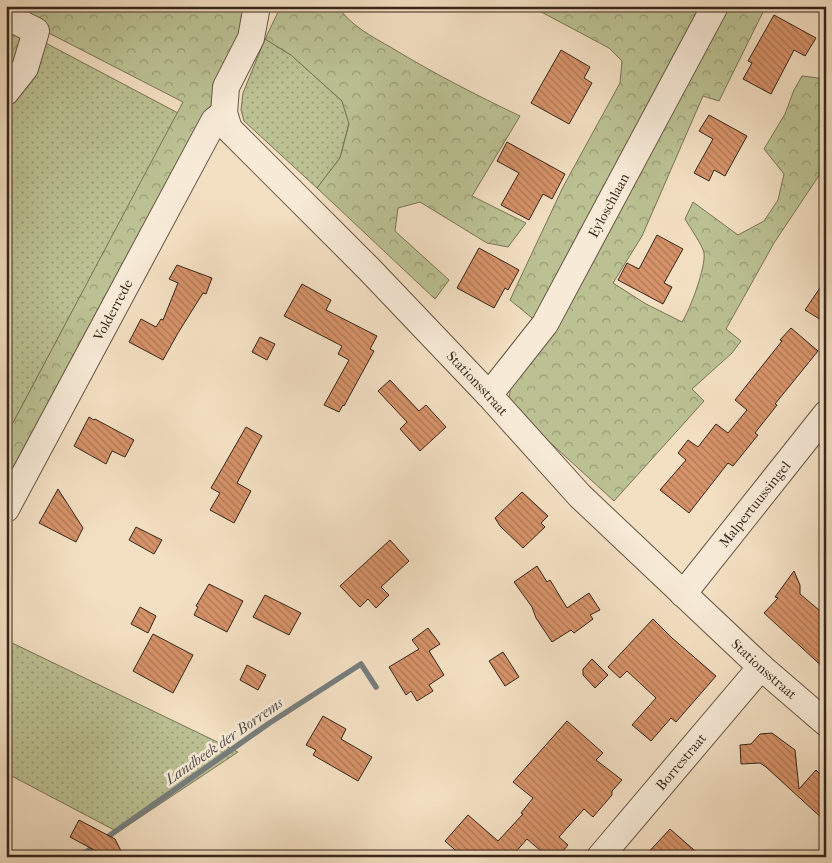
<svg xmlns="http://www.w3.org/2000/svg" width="832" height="863" font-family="'IM FELL French Canon',serif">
	<defs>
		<pattern id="grass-dots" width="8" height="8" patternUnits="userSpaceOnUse" patternTransform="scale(1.25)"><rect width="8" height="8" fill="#bbc193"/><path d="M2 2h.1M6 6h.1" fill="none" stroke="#999d77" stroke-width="1.8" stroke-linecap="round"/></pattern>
		<pattern id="forest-crowns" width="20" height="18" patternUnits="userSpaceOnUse" patternTransform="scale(1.25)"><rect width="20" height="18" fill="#bbc193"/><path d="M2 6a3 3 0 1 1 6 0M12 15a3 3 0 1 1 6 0" fill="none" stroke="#999d77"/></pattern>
		<pattern id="garden-furrows" width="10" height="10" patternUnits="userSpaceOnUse" patternTransform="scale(1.25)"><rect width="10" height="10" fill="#bbc193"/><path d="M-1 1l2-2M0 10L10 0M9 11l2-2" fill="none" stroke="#999d77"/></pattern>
		<pattern id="building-back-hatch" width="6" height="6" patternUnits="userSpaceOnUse" patternTransform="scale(1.25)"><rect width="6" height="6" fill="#d69269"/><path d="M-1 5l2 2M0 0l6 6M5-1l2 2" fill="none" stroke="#ae7756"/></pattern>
	</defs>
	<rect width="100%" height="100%" fill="#f3dfc2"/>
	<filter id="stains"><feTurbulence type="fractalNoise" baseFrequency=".004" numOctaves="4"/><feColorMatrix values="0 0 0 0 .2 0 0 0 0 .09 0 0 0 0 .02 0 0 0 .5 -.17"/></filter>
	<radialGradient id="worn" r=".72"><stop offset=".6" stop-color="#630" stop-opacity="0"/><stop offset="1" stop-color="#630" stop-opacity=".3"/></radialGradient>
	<path fill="url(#grass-dots)" stroke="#797456" d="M265,39L291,55L342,101L349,123L340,158L317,188L244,121L241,110L243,93Z
		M40,40L178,113L6,436V96Z
		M6,640L238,752L118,832L6,773Z"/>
	<path fill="url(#forest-crowns)" stroke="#797456" d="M6,6H250L217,98L6,489V436L183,102L6,11Z
		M281,6H338C349,25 373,37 392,48C433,73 476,95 520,116L472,196L526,223L508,247L487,243L420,202L398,208L395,231L449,280L435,299L317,188L340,158L349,124L342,101L291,55L265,39Z
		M530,6H766L719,101L703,96L642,236L613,283L646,304L682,322C690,310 706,267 704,253C703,246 689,226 685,219L693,202L738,235L764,221L778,200L784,174L764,149L785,114L794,90L802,76L826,79V165L774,243L726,329L741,341L732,353L692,389L704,401L614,501L508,404L510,391L514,379L553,335L510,300L563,187L620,83L622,61L609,48Z"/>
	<path fill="url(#garden-furrows)" stroke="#797456" d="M6,20L29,32L6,88Z"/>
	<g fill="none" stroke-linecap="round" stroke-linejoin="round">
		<path stroke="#777e7d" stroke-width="5.5" d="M79,857L268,724L361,664L376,687"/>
	</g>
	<path fill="url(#building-back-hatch)" stroke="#372619" d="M774,15L816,38L805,56L794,50L771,94L743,79L752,63L748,61Z
		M561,50L590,67L584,78L592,83L569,124L531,103Z
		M709,115L747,136L725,176L714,170L709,181L694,173L713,139L699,131Z
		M507,142L565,174L552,199L543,194L529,220L501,205L519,173L497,161Z
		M657,235L683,249L664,283L672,287L663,304L618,280L627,263L639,269Z
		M479,248L519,270L508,290L505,288L494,308L457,288Z
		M177,265L212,278L206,294L203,293L178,333L163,360L129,342L141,319L156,327L161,319L163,320L178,283L169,279Z
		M826,279V323L805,310Z
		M302,284L331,300L326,310L377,336L370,349L374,351L344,406L343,405L339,412L324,405L349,360L338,354L342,346L284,316Z
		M791,328L818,351L775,404L777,405L755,433L758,435L733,466L728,463L689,513L660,490L686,460L678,453L688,440L698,447L716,424L728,433L747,410L735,400L782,341L780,340Z
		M260,337L275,344L267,360L252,352Z
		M390,380L419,411L426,405L446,427L420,451L400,429L407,422L378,391Z
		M89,417L94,420L95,419L134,440L125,457L112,451L106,464L74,446Z
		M246,427L262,436L237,483L251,491L234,523L210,510L220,493L211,488Z
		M58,489L83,528L76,542L39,523Z
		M522,492L548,516L541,523L545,527L523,548L500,526L495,518Z
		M136,527L162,540L154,554L129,540Z
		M390,540L409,561L381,587L389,595L376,608L368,599L360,607L340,586Z
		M537,566L547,582L550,580L567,608L589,593L600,610L590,615L593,619L574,633L571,630L552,642L536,618L532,607L514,582Z
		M794,571L800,585V594L826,616V670L764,613L778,598L775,597Z
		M209,584L243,601L227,632L194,615L198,607L196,606Z
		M265,595L301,613L289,635L253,617Z
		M140,607L156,616L148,633L131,624Z
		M653,619L672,638L716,676L676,722L671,718L651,741L632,725L656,698L627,671L620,678L608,667Z
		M428,628L440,644L429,651L444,675L429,685L433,691L417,701L411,691L406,695L389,667L419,649L412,640Z
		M153,634L193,655L173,693L133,671Z
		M503,652L519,677L505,686L489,661Z
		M592,659L608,675L595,688L583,675V669Z
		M247,665L266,675L258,690L240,680Z
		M323,716L346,729L341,739L372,757L358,781L313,755L316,750L306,745Z
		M567,721L603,753L596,760L622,780L612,791V795L593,817L584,809L559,837L568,845L558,857H548L527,839L513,855L515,857H463L445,841L468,815L498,841L523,814L521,813L533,798L513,782Z
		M772,733L795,750L799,789L816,770L826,780V822L766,767L760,763L741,764L740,745L751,744L760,734Z
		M79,820L115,839L124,857H107L70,837Z
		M670,829L702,857H644Z"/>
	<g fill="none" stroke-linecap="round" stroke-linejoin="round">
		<g stroke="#665443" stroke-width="28">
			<g id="minor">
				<path id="s1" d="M257,6L251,38L226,87L224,113L229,129L369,269L489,395L580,496L761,667L826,723"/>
				<path d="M6,16L36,31L25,68L6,92"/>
				<path id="s2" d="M489,395L545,324L715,6"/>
				<path id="s3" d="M6,509L214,121L224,113"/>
				<path id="s4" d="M683,594L826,414"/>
				<path id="s5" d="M600,857L761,667"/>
			</g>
		</g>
		<use href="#minor" stroke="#f7ead7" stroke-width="26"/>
	</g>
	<g text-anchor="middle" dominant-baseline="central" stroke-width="5" stroke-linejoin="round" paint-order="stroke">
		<g font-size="14" fill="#372619" stroke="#f7ead7">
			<text stroke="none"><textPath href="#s2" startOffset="225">Eyloschlaan</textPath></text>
			<text stroke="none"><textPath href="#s3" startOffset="226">Volderrede</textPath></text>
			<text stroke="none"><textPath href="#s1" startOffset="486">Stationsstraat</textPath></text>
			<text stroke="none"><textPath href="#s4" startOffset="115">Malpertuussingel</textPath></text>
			<text stroke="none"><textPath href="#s1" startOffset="891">Stationsstraat</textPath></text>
			<text stroke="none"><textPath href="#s5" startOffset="125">Borrestraat</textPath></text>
		</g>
		<g font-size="15" font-style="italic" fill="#57524b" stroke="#f7ead7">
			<text transform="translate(224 741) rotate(-35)">Landbeek der Borrems</text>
		</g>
	</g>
	<rect width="832" height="863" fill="none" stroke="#f3dfc2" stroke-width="25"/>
	<rect x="8" y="8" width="817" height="848" fill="none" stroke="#372619" stroke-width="2.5"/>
	<rect x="12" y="12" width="807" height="838" fill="none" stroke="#372619"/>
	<rect width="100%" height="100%" filter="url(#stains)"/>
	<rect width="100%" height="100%" fill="url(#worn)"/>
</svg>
